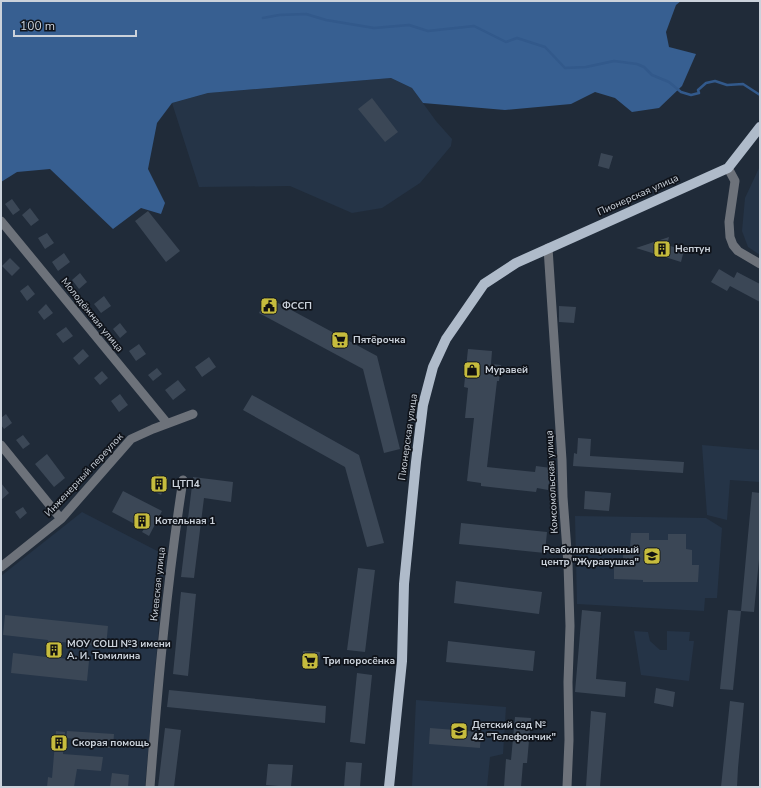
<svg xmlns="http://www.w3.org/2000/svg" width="761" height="788" font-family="'Nunito Sans',sans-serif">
	<rect width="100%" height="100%" fill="#202b39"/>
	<path fill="#253447" d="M391,78L412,88L436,121L452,139L451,146L420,183L382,208L352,213L290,186L199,187L172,103L208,93Z
		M760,166V255L748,247L742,231L745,198Z
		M702,445L760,450V482L730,480L727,520L707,515Z
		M82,512L165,555L145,787H1V576Z
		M575,516L706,518L722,528L717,598H705L704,611L577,604Z
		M634,631L648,632L650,641L660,650H667V631L690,632L689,641H694L689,681L641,675Z
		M416,700L506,707L503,754L490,757L487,787H412Z"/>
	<path fill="#375f91" d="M1,1H681L676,5L666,32L669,47L696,54L682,86L659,108L632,112L615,98L595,92L571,104L505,110L423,103L412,88L391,78L208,93L172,103L157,123L148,169L165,203L161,214L141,208L113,229L50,169L17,172L1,182Z"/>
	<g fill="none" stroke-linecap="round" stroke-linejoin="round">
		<path stroke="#32598b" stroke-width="2.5" d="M263,18L279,15L306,14L326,20L374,28L409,25L428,31L474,26L506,42L517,38L545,47L565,68L586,67L614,61L637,64L644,67L652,75L669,82L681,92L691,95L699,93L698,90L706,83L715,81L727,85L743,84L760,95"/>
	</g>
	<path fill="#3b4756" d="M372,98L398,132L385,142L358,109Z
		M601,153L613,156L609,169L598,166Z
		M12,199L20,210L13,215L5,204Z
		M30,208L39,220L31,226L22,215Z
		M148,211L180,251L166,262L135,221Z
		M47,233L54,243L45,249L38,238Z
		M669,237L667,245L684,250L681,262L636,248Z
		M64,253L70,262L58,271L52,262Z
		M10,258L20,268L12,276L2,266Z
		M719,269L734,278L737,272L760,284V302L730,286L727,291L711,282Z
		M80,273L87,282L79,289L72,280Z
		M28,285L35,294L27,301L20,291Z
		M104,296L111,306L101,313L94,304Z
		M267,297L377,356L400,449L384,453L363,369L259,313Z
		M46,304L53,313L44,320L38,312Z
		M559,306L576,307L574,323L559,322Z
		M120,323L127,332L120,338L113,329Z
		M66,327L73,336L63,343L56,334Z
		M139,344L146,354L136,361L129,351Z
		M83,349L89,356L79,365L73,358Z
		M468,349L492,351L491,364L501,365L499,381H497L487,467L535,472L536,466L551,468L548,490L537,488L536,492L481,486V483L467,481L474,418H465L468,388L464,387Z
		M209,357L216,367L202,377L195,367Z
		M157,368L162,374L153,381L148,375Z
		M102,371L108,378L100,385L94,378Z
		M178,380L186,390L173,400L165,390Z
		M120,394L128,405L119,412L111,401Z
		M252,395L359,455L384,543L367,547L345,467L243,410Z
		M6,414L12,423L4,429L1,425V418Z
		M23,435L30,444L23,449L16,440Z
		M578,438L591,439L590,456L684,462L683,473L573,466L574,453L577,454Z
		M47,454L65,478L54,487L35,464Z
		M157,474L168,478L161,495L151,490Z
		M193,477L233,482L231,502L204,498L194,578L181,577Z
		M1,483L9,493L1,500Z
		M123,491L162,511L149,536L142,532L144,529L112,512Z
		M585,491L611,493L609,511L584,509Z
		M752,492L760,493V549L754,612L741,611Z
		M23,507L27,513L20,519L15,512Z
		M461,523L547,532L545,553L459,544Z
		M631,533H649V540H668V534H686V549L692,550V565H699L698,582H643V580L614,579V564H623V548H630Z
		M358,568L375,570L365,652L347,650Z
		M456,581L542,592L539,614L454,603Z
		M181,592L196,594L188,676L173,674Z
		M582,610L601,612L596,679L626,682L625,697L575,692Z
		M728,610L741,611L733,690L720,689Z
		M5,615L108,626L106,647L62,642L60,658L89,661L87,681L11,673L13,653L46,657L48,640L3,635Z
		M448,641L535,651L533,671L446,662Z
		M303,651L320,652L319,666L302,665Z
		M357,673L372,675L365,744L350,742Z
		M656,688L675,692L673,707L654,703Z
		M169,690L326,706L325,723L167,707Z
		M730,701L744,703L738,768L737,787H721Z
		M591,711L606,713L600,787H586Z
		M515,717L531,718L527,763H523L521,787H504L506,759L511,760Z
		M165,728L181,730L174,787H158Z
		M430,728L481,732L480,748L429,744Z
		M56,731L65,732L63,754L103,757L101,771L77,769L74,787H47L48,777L52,778Z
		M67,731L114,734L113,748H104L105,741L66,738Z
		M346,762L362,763L360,787H344Z
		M268,764L293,765L291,787L266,785Z
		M112,773L129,775L128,787H110Z"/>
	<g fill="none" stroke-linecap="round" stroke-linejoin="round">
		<path stroke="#6d727a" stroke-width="9" d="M728,168L735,181L729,222L730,237L733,245L738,251L760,264
			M1,221L167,423
			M548,248L562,460L563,497L568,564L570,626L568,682L569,740L567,787
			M1,445L61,519
			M1,567L61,519L131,439L153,429L193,414
			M150,787C158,684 167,582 183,480"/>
		<path stroke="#afbbca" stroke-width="10" d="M389,787L402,661L404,584L416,462L423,405L433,367L446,339L484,284L516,263L728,168L760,127"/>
	</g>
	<defs>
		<g id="building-square" transform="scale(0.9)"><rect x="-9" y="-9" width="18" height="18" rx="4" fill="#c6bc3d" stroke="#0f131a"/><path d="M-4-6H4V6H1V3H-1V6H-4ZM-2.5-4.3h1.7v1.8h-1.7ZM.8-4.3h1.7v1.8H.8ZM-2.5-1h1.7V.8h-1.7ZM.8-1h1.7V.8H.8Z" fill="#111"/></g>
		<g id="civic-square" transform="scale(0.9)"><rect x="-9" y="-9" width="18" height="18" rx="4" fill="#c6bc3d" stroke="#0f131a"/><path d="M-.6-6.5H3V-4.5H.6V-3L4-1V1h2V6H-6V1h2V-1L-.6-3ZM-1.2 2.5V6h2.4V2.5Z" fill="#111"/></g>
		<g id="supermarket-square" transform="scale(0.9)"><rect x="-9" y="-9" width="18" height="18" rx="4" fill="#c6bc3d" stroke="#0f131a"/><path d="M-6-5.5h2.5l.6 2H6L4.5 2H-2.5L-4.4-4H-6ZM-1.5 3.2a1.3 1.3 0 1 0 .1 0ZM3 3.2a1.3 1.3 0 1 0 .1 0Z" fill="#111"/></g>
		<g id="shop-square" transform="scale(0.9)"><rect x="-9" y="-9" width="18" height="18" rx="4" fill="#c6bc3d" stroke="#0f131a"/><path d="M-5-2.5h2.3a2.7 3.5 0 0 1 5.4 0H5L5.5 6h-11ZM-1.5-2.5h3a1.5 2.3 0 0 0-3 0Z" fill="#111"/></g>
		<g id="school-square" transform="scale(0.9)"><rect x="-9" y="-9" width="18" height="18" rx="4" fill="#c6bc3d" stroke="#0f131a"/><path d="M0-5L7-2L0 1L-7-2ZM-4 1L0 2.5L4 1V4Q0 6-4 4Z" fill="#111"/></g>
	</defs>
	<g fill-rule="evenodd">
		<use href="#building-square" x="662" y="249"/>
		<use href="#civic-square" x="269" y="306"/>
		<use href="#supermarket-square" x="340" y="340"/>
		<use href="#shop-square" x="472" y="370"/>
		<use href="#building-square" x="159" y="484"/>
		<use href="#building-square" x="142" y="521"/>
		<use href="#school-square" x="652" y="556"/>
		<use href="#building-square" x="54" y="650"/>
		<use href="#supermarket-square" x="310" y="661"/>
		<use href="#school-square" x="459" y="731"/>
		<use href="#building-square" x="59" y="743"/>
	</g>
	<g text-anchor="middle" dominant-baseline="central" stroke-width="3.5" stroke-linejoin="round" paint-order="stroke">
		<g font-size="10" fill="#cbd2db" stroke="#0f131a">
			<text transform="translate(638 195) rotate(-24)">Пионерская улица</text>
			<text transform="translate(92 315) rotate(51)">Молодёжная улица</text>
			<text transform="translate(408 437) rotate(-82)">Пионерская улица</text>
			<text transform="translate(84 475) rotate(-47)">Инженерный переулок</text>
			<text transform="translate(552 482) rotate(-93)">Комсомольская улица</text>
			<text transform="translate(158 584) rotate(-84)">Киевская улица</text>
		</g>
		<g font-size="10" font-weight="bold" fill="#cbd2db" stroke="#0f131a" text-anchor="start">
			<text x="675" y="249">Нептун</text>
			<text x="282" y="306">ФССП</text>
			<text x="353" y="340">Пятёрочка</text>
			<text x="485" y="370">Муравей</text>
			<text x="172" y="484">ЦТП4</text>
			<text x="155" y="521">Котельная 1</text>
			<text x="639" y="550" text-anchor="end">Реабилитационный<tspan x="639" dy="12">центр "Журавушка"</tspan></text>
			<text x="67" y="644">МОУ СОШ №3 имени<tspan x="67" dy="12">А. И. Томилина</tspan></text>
			<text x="323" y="661">Три поросёнка</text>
			<text x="472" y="725">Детский сад №<tspan x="472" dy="12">42 "Телефончик"</tspan></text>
			<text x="72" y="743">Скорая помощь</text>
		</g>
	</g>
	<rect width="761" height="788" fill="none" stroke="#cbd2db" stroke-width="4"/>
	<path d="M14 30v6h122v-6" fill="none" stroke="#cbd2db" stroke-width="2"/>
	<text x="20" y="30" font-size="12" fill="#cbd2db" stroke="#0f131a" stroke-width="3" paint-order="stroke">100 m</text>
</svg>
